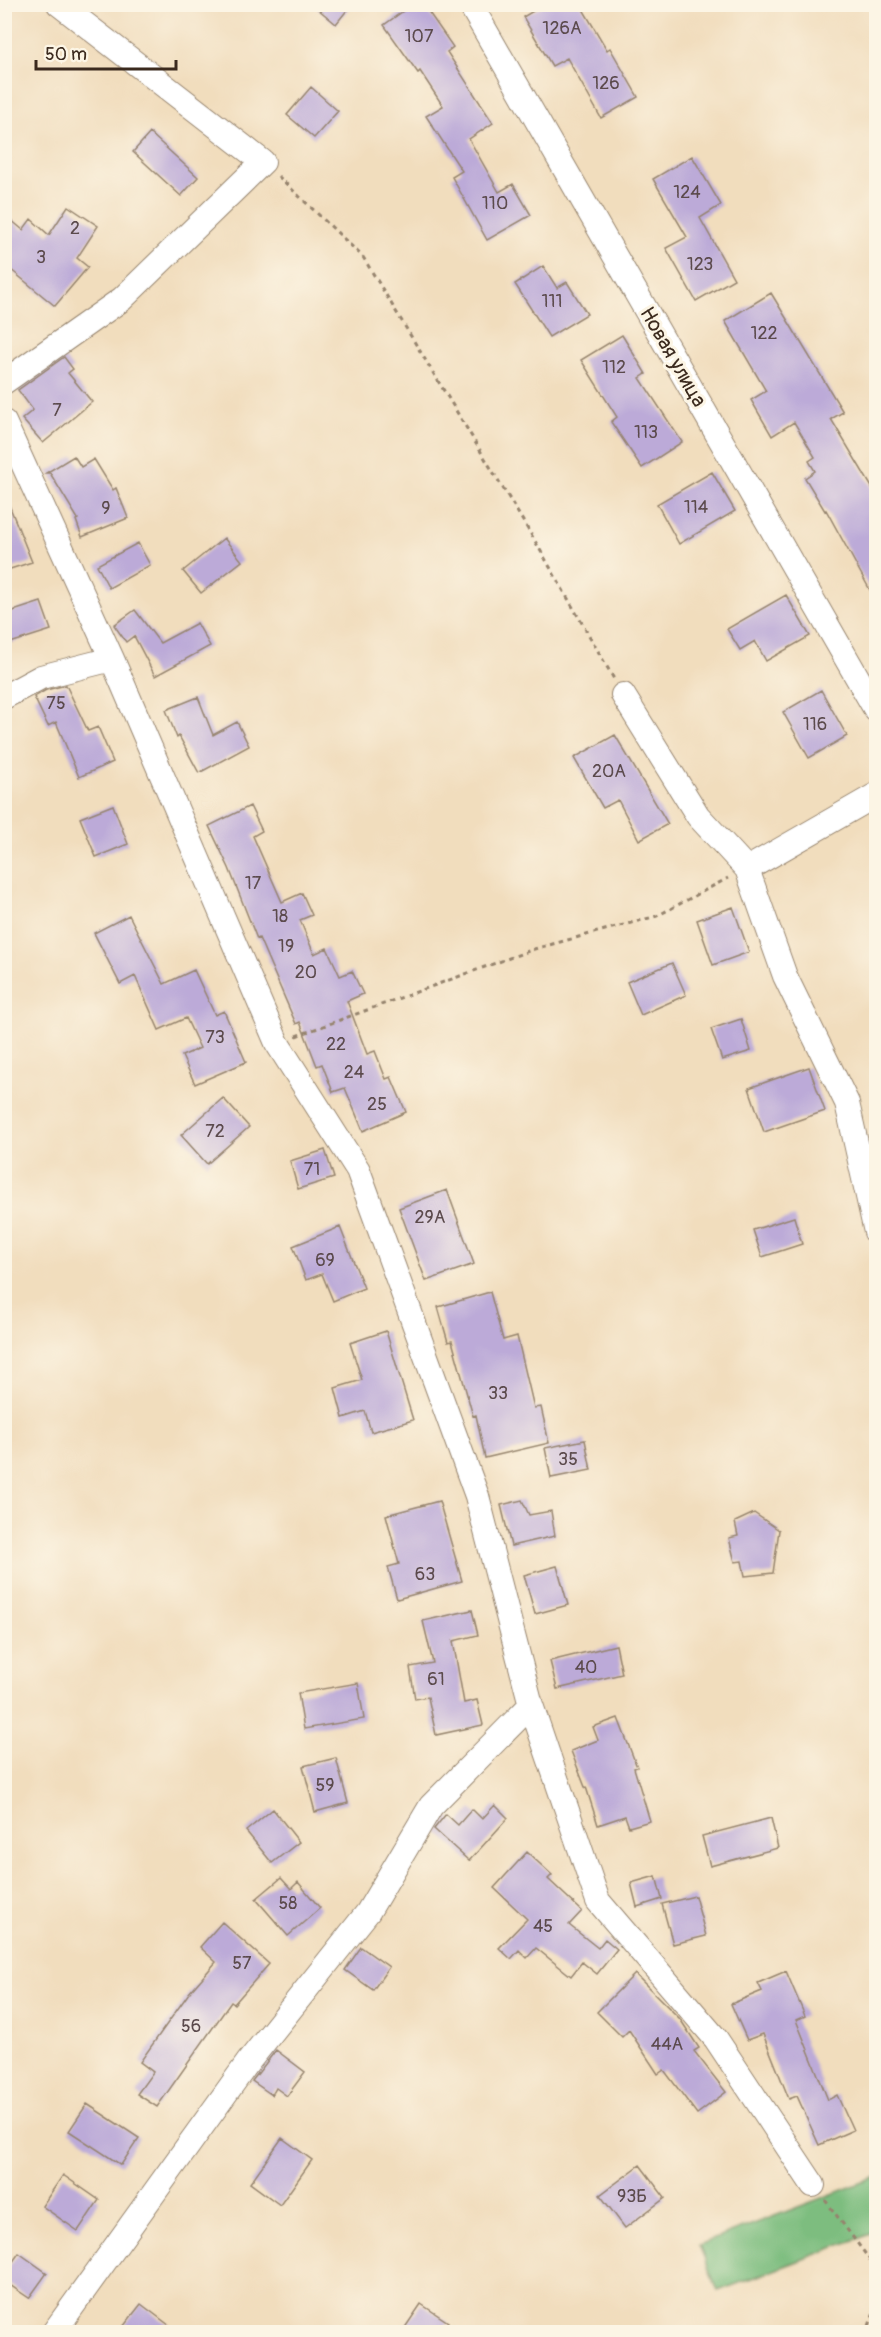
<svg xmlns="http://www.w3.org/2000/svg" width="881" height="2337" font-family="Pangolin,sans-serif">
	<rect width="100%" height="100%" fill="#fcf5e5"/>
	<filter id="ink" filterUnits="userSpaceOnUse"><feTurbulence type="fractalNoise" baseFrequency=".0167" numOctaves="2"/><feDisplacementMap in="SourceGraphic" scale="12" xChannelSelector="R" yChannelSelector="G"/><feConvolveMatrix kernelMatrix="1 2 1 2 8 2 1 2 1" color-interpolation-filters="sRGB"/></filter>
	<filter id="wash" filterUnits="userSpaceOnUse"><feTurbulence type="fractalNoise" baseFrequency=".008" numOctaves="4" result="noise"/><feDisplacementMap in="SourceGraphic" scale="24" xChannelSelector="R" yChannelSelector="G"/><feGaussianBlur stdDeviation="1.35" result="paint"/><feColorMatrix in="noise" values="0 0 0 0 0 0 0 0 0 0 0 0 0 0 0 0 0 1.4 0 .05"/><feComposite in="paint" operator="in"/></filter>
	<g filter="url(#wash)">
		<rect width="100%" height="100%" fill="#f1ddbd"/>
		<path fill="#7dbd7f" stroke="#5c744e" stroke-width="1.5" d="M876,2177V2232L718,2291L699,2245Z"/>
		<g id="blocks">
			<path fill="#bcaad8" d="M312,4H352L336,24Z
				M413,4H423L453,47L447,52L493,123L469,139L499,192L513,184L531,215L487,240L452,177L462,171L426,116L443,106L420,71L418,73L384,25Z
				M545,4H580L607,50L610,48L638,97L601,118L567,58L552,66L523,17Z
				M311,87L338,111L314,138L287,115Z
				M150,133L198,177L181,196L133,152Z
				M692,156L721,205L700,218L734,279L696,301L666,248L687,237L653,179Z
				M68,206L98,226L77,258L88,267L55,306L4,264V214L23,230L31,219L49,235Z
				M543,266L557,288L567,282L587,314L549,337L515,284Z
				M771,293L843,412L831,419L876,494V601L826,510L825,511L805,478L815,471L809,461L815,457L794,422L772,436L751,400L766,391L725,321Z
				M622,335L646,374L640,378L682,442L642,468L611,422L617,417L581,360Z
				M64,357L73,369L68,373L92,402L43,443L22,419L33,410L18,390Z
				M74,456L81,467L94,459L113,490L116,488L128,518L82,537L76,520L78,519L50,473H46Z
				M712,472L735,511L679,544L657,504Z
				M5,495L32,562L4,571V496Z
				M224,538L242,561L201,593L183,571Z
				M138,543L150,565L109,588L97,565Z
				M786,595L810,636L766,661L755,641L740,650L727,629Z
				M41,602L51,630L4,645V614Z
				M135,610L160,643L197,623L210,646L155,676L134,636L126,642L114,625Z
				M66,685L88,731L98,727L113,762L79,777L56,722L48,726L34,697L46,690Z
				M821,690L847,736L809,758L783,712Z
				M198,697L213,735L237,722L249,746L199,773L179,736L177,738L166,710Z
				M615,735L668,824L639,840L618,800L603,808L574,758Z
				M113,805L128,844L96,857L80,818Z
				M250,806L262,831L253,836L282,902L302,893L312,915L300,920L314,954L327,948L340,976L352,971L363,994L347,1001L367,1054L375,1051L386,1079L391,1077L406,1112L363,1131L345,1088L333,1092L322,1064L317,1066L300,1022L296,1024L259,938L257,939L229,868L209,826Z
				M733,907L749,952L713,965L697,920Z
				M129,915L164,984L194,970L215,1015L224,1011L246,1062L195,1084L182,1056L200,1048L186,1018L159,1030L135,976L120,984L94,933Z
				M672,963L686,995L641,1015L627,982Z
				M741,1019L751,1051L722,1060L711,1029Z
				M809,1067L825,1111L764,1132L749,1088Z
				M223,1098L249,1127L207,1164L181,1135Z
				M325,1150L334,1178L298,1189L290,1161Z
				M447,1190L474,1264L426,1281L399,1208Z
				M794,1217L802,1244L762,1257L753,1230Z
				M340,1227L364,1288L333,1301L322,1274L306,1280L293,1246Z
				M490,1292L503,1340L517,1336L534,1408L541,1407L549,1443L485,1458L476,1415L473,1416L452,1341L448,1342L438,1307Z
				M386,1331L413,1420L371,1432L365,1411L343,1418L335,1388L362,1380L350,1343Z
				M585,1440L591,1470L551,1478L545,1448Z
				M522,1500L529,1515L551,1511L555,1536L511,1546L501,1505Z
				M439,1501L462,1581L397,1599L388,1567L399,1564L386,1515Z
				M754,1513L779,1530L773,1573L745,1576L742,1561L735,1562L729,1538L738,1536L735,1522Z
				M557,1566L568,1605L535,1614L524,1575Z
				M472,1610L478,1635L453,1641L464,1703L477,1700L483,1725L436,1735L428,1697L415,1699L410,1667L433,1663L423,1621Z
				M616,1645L622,1674L557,1689L550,1661Z
				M358,1683L364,1719L304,1729L298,1693Z
				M618,1718L637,1767L634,1768L650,1821L629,1827L625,1816L598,1825L586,1787H585L571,1751L598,1740L593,1727Z
				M336,1758L348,1803L315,1812L303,1766Z
				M495,1805L508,1818L469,1861L434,1829L446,1814L458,1825L472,1809L482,1819Z
				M273,1809L299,1842L272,1863L246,1831Z
				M771,1818L778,1848L710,1866L702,1836Z
				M527,1852L552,1875L548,1879L582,1911L569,1925L598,1948L605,1939L617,1949L597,1974L582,1962L571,1976L536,1948L527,1958L519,1950L511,1959L499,1948L527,1919L494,1888Z
				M656,1876L662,1899L637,1907L631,1883Z
				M281,1878L291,1889L298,1882L320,1908L288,1936L256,1899Z
				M695,1896L706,1936L673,1944L662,1904Z
				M222,1922L269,1964L234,2004L231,2002L157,2107L137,2094L153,2072L140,2062L189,1993L216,1962L200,1947Z
				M361,1947L389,1967L373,1990L345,1970Z
				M786,1971L805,2016L796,2020L828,2100L837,2095L853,2130L819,2145L797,2096L789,2099L763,2034L747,2040L731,2004L762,1991L758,1983Z
				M635,1974L680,2019L699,2048L694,2051L726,2092L697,2114L664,2070L658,2074L629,2030L622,2037L597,2012Z
				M276,2050L305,2072L287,2096L276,2088L272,2095L252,2081Z
				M87,2104L139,2138L121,2165L69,2131Z
				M282,2138L312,2160L280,2205L250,2183Z
				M640,2165L665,2198L625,2228L600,2195Z
				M63,2175L99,2200L78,2231L42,2206Z
				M19,2253L47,2273L29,2298L4,2281V2274Z
				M141,2304L178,2332H119Z
				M421,2304L448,2322L441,2332H402Z"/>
		</g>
	</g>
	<g filter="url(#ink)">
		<use href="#blocks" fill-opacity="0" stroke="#96846e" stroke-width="1.5"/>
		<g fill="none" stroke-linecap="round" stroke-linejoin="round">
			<g stroke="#96846e" stroke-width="26">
				<path id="minor" d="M470,4L876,710
					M4,382L122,299L263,162L59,4
					M4,422L112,659L277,1043L358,1170L477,1496L531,1705L431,1806L368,1912L249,2061L54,2332
					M623,695L698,816L747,869L785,976L847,1103L876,1232
					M4,697L41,677L112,659
					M747,869L876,795
					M531,1705L598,1901L716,2039L813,2185"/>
			</g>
			<path stroke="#96846e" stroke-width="3" stroke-dasharray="4.5 4.5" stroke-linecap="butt" d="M278,176L363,257L535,541L614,679
				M296,1036L534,949L657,916L728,878
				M825,2200L876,2268
				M868,2329L876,2330
				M863,2332L868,2329L876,2306"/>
			<use href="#minor" stroke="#fff" stroke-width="24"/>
		</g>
	</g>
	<g text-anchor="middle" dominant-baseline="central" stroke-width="6" stroke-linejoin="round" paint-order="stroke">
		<g font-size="18" fill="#5b4a4c">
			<text x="562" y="28">126А</text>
			<text x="419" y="36">107</text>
			<text x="606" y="83">126</text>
			<text x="687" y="192">124</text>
			<text x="495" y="203">110</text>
			<text x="75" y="228">2</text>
			<text x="41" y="257">3</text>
			<text x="700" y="264">123</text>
			<text x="552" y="301">111</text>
			<text x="764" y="333">122</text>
			<text x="614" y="367">112</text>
			<text x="57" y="410">7</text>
			<text x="646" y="432">113</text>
			<text x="696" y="507">114</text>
			<text x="106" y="508">9</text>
			<text x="56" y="703">75</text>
			<text x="815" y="724">116</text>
			<text x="609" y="771">20А</text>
			<text x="253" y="883">17</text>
			<text x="280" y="916">18</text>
			<text x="286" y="946">19</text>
			<text x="306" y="972">20</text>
			<text x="215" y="1037">73</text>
			<text x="336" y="1044">22</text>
			<text x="354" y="1072">24</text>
			<text x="377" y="1104">25</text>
			<text x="215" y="1131">72</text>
			<text x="312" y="1169">71</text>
			<text x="430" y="1217">29А</text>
			<text x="325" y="1260">69</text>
			<text x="498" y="1393">33</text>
			<text x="568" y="1459">35</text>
			<text x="425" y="1574">63</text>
			<text x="586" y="1667">40</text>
			<text x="436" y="1679">61</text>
			<text x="325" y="1785">59</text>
			<text x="288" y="1903">58</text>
			<text x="543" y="1926">45</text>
			<text x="242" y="1963">57</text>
			<text x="191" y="2026">56</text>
			<text x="667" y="2044">44А</text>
			<text x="632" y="2196">93Б</text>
		</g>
		<g font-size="21" fill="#3b2a1e" stroke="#fcf5e5">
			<text transform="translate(673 357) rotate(60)">Новая улица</text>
		</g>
	</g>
	<rect width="881" height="2337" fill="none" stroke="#fcf5e5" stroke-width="24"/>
	<path d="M36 60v9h140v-9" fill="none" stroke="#3b2a1e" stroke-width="3"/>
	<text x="45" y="60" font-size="18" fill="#3b2a1e" stroke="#fcf5e5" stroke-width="4.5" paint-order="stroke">50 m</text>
</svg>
